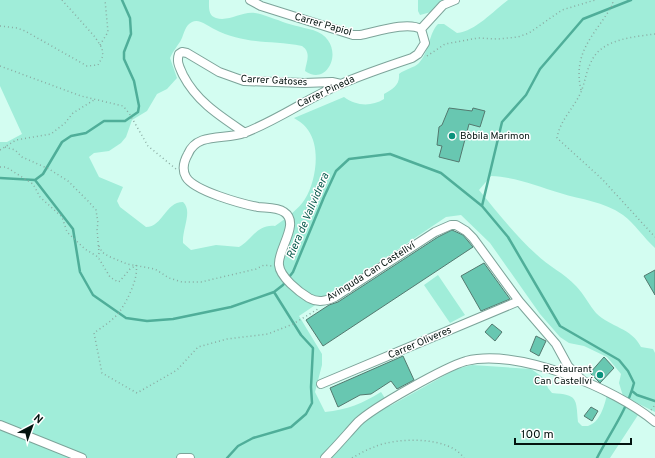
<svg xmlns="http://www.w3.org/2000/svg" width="655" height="458" font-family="Overpass,sans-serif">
	<rect width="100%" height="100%" fill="#d3fdf1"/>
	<path fill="#a0edd9" d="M0,0H209C209,7 208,16 216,18C229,22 242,11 255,13C263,14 271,18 278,20C289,25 302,27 313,30C348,41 330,89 305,71C306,62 312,53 302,46C270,40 245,45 214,29C208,26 199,18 192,22C185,25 184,34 181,40C179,44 173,51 170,58L177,78L167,89L157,94L147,111L132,120L126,137L121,143L109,151L94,153L89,157L99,177L123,187L117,201L120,207L146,227C163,227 165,202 183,202C193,211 182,229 183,243L191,250L216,245L239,247C252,240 257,224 275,226C285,219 299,209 305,199C316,181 321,148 308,130C305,125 299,121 294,118L344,97C356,106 371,107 384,99V94C393,89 400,85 399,74C405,69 414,68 419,63C429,52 429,33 438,24H444L457,33C476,31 493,11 508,0H655V248C644,238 635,224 623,215C603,201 582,200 560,193C537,186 516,177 491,176L479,190C497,212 515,235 536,254C548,266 564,273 576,286C584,294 589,305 596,313C610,327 632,328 641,347L653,349L655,353V412L623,396L619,383L621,374L607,357L584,346L569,343L560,337L540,314L490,243L461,215L446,217L299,316L322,354V365L315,392L325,412C347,410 363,403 381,392L390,406L456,369L472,365L531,369L544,378L548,388L552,393C578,395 576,398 578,422L582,426H588C600,422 604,407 607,395L638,415L610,458H0V142H7L22,134L0,86Z
		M418,0H446L431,12L420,15L418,11Z
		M438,275L465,315L450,323L424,285Z"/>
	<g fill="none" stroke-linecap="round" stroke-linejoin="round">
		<path stroke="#4fae99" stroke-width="2.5" d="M0,178L35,180L73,229L80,272L93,295L126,318L147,321L173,319L231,307L274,292L283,285L293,272L324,197L336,171L349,159L390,154L441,173L482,206L508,237L560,326L619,360L628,371L634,383C627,410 610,433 597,458
			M35,180L43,174L62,142L71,136L86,133L104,121H125L138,112L139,106L134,81L124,59V52L131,34L130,18L122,0
			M482,206L502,122L526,95L540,69L583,19L631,0
			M632,391L637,395L655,401
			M227,458L238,446L253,438L291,427L306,414L312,403L311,387L313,348L301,335L274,292"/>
	</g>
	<path fill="#68c7b1" stroke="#53796f" d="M449,108L472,111L473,108L485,111L480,127L469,124L459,162L439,157L442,146L437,145L439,127L442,125Z
		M452,230L463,235L473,247L323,346L306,320L329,305L338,302L438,237Z
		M484,263L510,299L481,311L461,276Z
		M655,270V295L644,276Z
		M492,324L502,332L495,341L485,332Z
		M536,336L546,341L539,356L530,351Z
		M403,356L414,380L397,389L391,381L371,394L360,395L338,407L330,388Z
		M604,357L614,368L600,383L590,373Z
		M591,407L598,411L592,421L584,416Z"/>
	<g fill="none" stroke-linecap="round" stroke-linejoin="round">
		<g stroke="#7da49a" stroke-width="10">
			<path id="minor" d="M250,0L261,6L353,35H360C376,32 407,21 421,29
				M421,29L425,43L418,54L412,58C388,66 364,74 341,84C308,98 278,120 244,133C225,140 197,132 188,154C184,161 182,170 186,177C194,191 242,204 258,207C266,208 277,207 284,212C301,223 277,250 279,265C280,277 299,292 309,298C318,303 326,301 335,297L435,232L451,225H456L466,231L473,238L519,301L556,344L568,366L582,380
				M421,29L443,5L455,0
				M245,133C220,116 197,102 183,75C180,68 176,62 179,54L182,52L187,53L219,72L244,81L304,83L332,82L341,84
				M321,384L519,301
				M0,425L82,458
				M181,458H190
				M325,458C337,446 347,434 358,422C374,407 445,367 466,361C518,348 615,388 655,422"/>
		</g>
		<path stroke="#8aaba2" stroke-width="1.5" stroke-dasharray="1 3" stroke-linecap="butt" d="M0,26L17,28L25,31L87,66L98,65L103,56L102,48L95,37L62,0
			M655,34C633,37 601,39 591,62C586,72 585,82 581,92C574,108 560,120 557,138L602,179L655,237
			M100,45L108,32L105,0
			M427,56L445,44L478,38L498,39L518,37L529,33L562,10L595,0
			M0,66L81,96L123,106L129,113L148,146L176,169
			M581,90C572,51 596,34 613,4L612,0
			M5,147L15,150L22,157L49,169L68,181L89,202L96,210L98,223L97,229L99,253L98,257
			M0,150L16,140L51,134L65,123L73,113L94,100
			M0,167H6L33,184L40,197L62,217L67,232L85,249L98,257L110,277L118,282L120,281L130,269L135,266
			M99,246L102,252L108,256L127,264L155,269L169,278L182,282H201L256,269L264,265L272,266
			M136,265C139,278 127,301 120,311C114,320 102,327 94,333L102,373L137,393L177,370L198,347L227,339L268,334L293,324L318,309
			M651,410L655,405
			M352,458C359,454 366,450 374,447C397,437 449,436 464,458"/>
		<use href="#minor" stroke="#fff" stroke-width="8"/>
	</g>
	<g fill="#0a927c" stroke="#fff" stroke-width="1.5">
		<circle cx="452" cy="136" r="4"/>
		<circle cx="600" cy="375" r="4"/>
	</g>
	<g text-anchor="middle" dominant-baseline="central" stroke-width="3" stroke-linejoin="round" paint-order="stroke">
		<g font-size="10" fill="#04130f" stroke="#fff">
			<text transform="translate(323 25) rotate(16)">Carrer Papiol</text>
			<text transform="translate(274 81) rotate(3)">Carrer Gatoses</text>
			<text transform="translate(326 92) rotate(-25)">Carrer Pineda</text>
			<text transform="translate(371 272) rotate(-32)">Avinguda Can Castellví</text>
			<text transform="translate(420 343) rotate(-23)">Carrer Oliveres</text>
		</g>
		<g font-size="10" fill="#04130f" stroke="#fff" text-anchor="start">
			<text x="460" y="136">Bòbila Marimon</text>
			<text x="592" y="369" text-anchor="end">Restaurant<tspan x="592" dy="12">Can Castellví</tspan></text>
		</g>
		<g font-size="11" font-style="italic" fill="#0b5c4e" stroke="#fff">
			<text transform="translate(308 216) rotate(-67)">Riera de Vallvidrera</text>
		</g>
	</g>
	<g transform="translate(32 426) rotate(41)" stroke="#ffffff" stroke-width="3" paint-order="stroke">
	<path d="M0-3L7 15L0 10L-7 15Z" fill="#04130f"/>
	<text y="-6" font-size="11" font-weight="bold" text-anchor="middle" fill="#04130f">N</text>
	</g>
	<path d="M515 438v6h116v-6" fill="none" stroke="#04130f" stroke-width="2"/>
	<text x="521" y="438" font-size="12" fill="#04130f" stroke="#ffffff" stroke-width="3" paint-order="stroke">100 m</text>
</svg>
